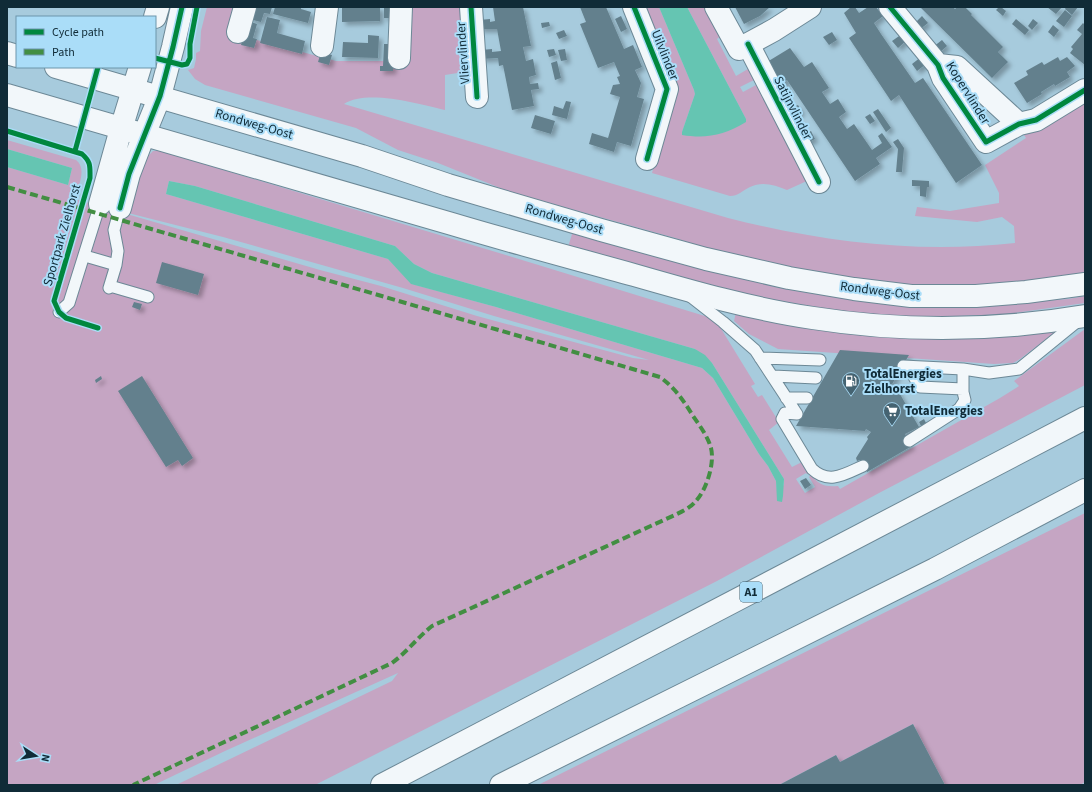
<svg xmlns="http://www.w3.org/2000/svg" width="1092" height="792" font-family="'Source Sans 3',sans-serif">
	<defs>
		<filter id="shadow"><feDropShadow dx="3.5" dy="3.5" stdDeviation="2" flood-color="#0004"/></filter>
	</defs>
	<rect width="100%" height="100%" fill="#a7cbdd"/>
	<path fill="#c5a5c3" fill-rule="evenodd" d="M207,7H234L227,32L336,61H395L396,69L406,68L407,7H465L470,71L445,75V110C419,104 367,89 344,104L728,218C822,242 918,254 1015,243L1014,226L1002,217L977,222L915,216L917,207L950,211L999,203V193L985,165L1026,138L1019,127L1085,98V274L1040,280L994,284L948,285L901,284L809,273L719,253L675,238L510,192L438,163L398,150L356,128L205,85L195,79L188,70L194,68L196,59V53L200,51L201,31Z
		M640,7H659L694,90L695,94L682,132L746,119L687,7H707L722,35L717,39L736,76L748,69L754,80L740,87L743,92L756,85L809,180L787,190C775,185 762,181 750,187C742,191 738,196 730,196L652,173L676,88Z
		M7,140L76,160C88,169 77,188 75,199L320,270L381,286L477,316L633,358L649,360L494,316L403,288L223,237L128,213L135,187L146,158L153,151H161L509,256L708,317L714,321L720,327L755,384L751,386L758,397L762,395L779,422L769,430L792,467L802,462L805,464L803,465L806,471L808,470L810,473L807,474L806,473L796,479L805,493L815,487L809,477L811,475C819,485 825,487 838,486L840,489L1000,398L1019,386L1014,381L1085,329V385L879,493L717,581L315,785H176L392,681L398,673L225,751L154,785H7V167L68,185L72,168L7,149ZM169,181L195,186L395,246L414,264L432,273L695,349L712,363L784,479V485L777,490L776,481L768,466L759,454L713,378L702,368L496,307L412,284L388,259L166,194Z
		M573,231L664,258L775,287L808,293L887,303L971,307L1068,299L1085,296V303L1008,314L934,317L864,315L752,296L568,247Z
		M736,312L1059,329L1020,359L1013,363L994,364L778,349L749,334L734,321Z
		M1085,513V782L1080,785H945L913,724L840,762L836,755L779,785H538Z"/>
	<path fill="#65c5b2" d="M659,7H687L746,119V122C724,135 707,139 682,135V132L695,94L694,90Z
		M7,149L72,168L68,185L7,167Z
		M169,181L195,186L395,246L414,264L432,273L695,349L705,355L712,363L784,479L783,496L782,502L777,501L776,481L768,466L759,454L713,378L702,368L496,307L411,284L388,259L166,194Z"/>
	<path fill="#64808d" filter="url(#shadow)" d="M252,7H272L270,14L264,13L261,22L249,19Z
		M275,7H301V9L311,12L308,23L273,14Z
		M367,7H380V21L342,22V8Z
		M384,7H393V18H384Z
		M493,7H523L531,46L523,47L526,61L533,59L536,75L529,77L530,84L538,83L539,89L531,90L534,106L512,110L503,65L499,66L498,58L481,59V50L492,49V52L501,51L497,29H479V20L490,19V22L495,21Z
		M580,7H606L624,49L633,45L642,67L635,70L641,83L637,97L644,99L631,146L617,142L614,152L589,144L592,133L608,138L620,97L610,94L613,85L620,84L617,77L620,76L614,62L598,68L580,24L586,22Z
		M735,7H770L760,16L744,24Z
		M851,7H855L859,13L868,7H876L883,16L874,23L881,34L915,83L923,78L982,165L956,183L899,95L891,101L849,38L856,33L844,13Z
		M920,7H953L955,9L957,7H965L972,14L971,15L1003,47L998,52L1008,62L992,78Z
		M999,7H1001L1006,11L1003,16L996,10Z
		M1047,7H1062L1056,14Z
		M1066,7H1078L1072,15L1065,9Z
		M1065,10L1072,16L1064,27L1056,21Z
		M621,16L627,29L621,32L615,19Z
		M922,16L928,23L919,30L914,24Z
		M267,17L280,20L277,33L305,41L302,54L260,43Z
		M1016,19L1029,30L1025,35L1012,24Z
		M1033,19L1038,23L1032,30L1028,26Z
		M248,21L257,24L253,38L257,39L254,48L241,45Z
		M549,22L550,26L542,28L541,23Z
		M1083,23L1085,25V65L1070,53L1073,49L1071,47L1082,34L1077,30Z
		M1053,25L1059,30L1054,37L1048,32Z
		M564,30L567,36L559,39L556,33Z
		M832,32L837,40L829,45L823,37Z
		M902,34L907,40L898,48L892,41Z
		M368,35L379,36L378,58L342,57L343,42L368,43Z
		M942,40L947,46L938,54L933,47Z
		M384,44H393V71H380V66H383Z
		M790,48L804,67L812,62L829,88L822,92L830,104L838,99L846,112L839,117L847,129L854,124L872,150L882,143L878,136L882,133L892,147L876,158L880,164L855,181L787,80L784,82L787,88L782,92L767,62Z
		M554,49L556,55L549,57L547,50Z
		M565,49L567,60L561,61L558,50Z
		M321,52L332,55L329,65L318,62Z
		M921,57L926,64L917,71L912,64Z
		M1058,57L1060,61L1067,57L1075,66L1067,72L1070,77L1055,86L1054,84L1041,92L1042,94L1027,103L1014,83L1028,75L1026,71L1042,62L1044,65Z
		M557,61L561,78L555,80L551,63Z
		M566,101L571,102L567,119L552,115L554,106L563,109Z
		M798,105L802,112L791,118L787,110Z
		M878,109L891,128L886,132L873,112Z
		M870,114L875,121L870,124L865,117Z
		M535,115L555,121L551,134L531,128Z
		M811,131L815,139L805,144L801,136Z
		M898,139L904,148L902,172H896L898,149L893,142Z
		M912,180L929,181V187H927L926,197L920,196V186H912Z
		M162,262L204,274L198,295L156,283Z
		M134,302L142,304L140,310L132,307Z
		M840,350L909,355L891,386L897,389L919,427L905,434L912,446L867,472L860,460L857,461L856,458L868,439L867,437L871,432L866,429L865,431L796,426Z
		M101,376L102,379L96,383L95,380Z
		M142,376L193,458L182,466L178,460L166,467L118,391Z
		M924,419L926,423L921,426L919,422Z
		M806,478L811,485L805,489L800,481Z
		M913,724L945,785H779L836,755L840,762Z"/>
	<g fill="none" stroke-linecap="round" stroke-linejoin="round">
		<g stroke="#6c8896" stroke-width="13">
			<path id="service" d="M85,256L116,265
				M110,286L148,297
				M109,288L116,265L118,251L114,230L120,208
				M691,297L723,322L755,350L797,414
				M59,312L69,303L100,204
				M760,358L820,360
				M903,366L963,369L989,373L1019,369L1078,321
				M908,367L920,387L963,389
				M773,376L816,378
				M786,398H807
				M797,414L785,413L782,419L812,469C829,485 845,474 863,466
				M909,441L959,409L965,400L963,392V369"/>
		</g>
		<g stroke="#6c8896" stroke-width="24">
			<path id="minor" d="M471,7L477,97
				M634,7L667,89L647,159
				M716,7L739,49L774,30L810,7
				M890,7L938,65L943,78L986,142L1019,124L1036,120L1085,90
				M238,32L245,7
				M748,44L819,182
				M322,46L327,7
				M399,58L401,7
				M938,65L957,67L1019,124
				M100,204L121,129
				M120,208L129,174L144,135"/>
		</g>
		<g stroke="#6c8896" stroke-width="24">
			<path id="tertiary" d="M155,17L158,7
				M121,129L140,67
				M144,135L160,96L173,47L182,7"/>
		</g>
		<g stroke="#6c8896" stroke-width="24">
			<path id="primary" d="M7,53L17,56
				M56,67L362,156L448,185L601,230L706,259L789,278L854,289L911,296H976L1026,292L1085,284
				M7,95C155,138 303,181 452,224C512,242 573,258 634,275C693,292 752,309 813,318C902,332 996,331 1085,316"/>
		</g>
		<g stroke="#6c8896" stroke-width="24">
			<path id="motorway" d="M382,785L1085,418
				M501,785L935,569L1085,490"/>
		</g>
		<use href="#service" stroke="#f2f7fa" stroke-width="11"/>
		<use href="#minor" stroke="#f2f7fa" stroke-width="22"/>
		<use href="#tertiary" stroke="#f2f7fa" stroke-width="22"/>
		<use href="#primary" stroke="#f2f7fa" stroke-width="22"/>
		<use href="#motorway" stroke="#f2f7fa" stroke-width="22"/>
		<path stroke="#428e42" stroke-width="4" stroke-dasharray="8 4" stroke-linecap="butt" d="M7,187L660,377C675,388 684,401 693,416C700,426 708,437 711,448C715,464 706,491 695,502C691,507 683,511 677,514L432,626C417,638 407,652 392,663L133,785"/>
		<g stroke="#aaddf8" stroke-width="8">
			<path id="cycleway" d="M471,7L477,97
				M634,7L667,89L647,159
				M890,7L938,65L943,78L986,142L1019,124L1036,120L1085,90
				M748,44L819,182
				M155,58L182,65L187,64L190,58V44L197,7
				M7,131L82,154C91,162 90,166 90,178L54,301L59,312L66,318L98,328
				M75,151L98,67
				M120,208L129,174L160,96L173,47L182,7"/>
		</g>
		<use href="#cycleway" stroke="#00873e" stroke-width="5"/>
	</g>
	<defs>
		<g id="fuel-pin" transform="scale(0.9)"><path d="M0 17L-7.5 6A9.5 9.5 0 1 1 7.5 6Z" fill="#456371" stroke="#aaddf8"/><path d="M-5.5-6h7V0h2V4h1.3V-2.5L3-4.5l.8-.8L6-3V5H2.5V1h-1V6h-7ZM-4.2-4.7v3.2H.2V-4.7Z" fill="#fff"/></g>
		<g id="supermarket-pin" transform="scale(0.9)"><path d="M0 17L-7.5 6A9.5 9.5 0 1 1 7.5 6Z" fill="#456371" stroke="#aaddf8"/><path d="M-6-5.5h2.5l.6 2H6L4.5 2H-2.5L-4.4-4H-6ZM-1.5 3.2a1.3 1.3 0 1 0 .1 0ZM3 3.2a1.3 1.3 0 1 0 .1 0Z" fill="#fff"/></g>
	</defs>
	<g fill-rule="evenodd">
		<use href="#fuel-pin" x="851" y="381"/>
		<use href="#supermarket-pin" x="892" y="411"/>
	</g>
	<g text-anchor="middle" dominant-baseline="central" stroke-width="4" stroke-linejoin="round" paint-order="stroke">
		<rect fill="#aaddf8" stroke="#3e6071" stroke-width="1" x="740" y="582" width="22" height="20" rx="3"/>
		<g font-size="12" font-weight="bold" fill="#102b37">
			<text x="751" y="592">A1</text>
		</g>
		<g font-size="13" fill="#102b37" stroke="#aaddf8">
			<text transform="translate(463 53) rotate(-94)">Vliervlinder</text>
			<text transform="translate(665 55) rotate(68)">Uilvlinder</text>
			<text transform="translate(968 93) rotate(58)">Kopervlinder</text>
			<text transform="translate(793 108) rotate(63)">Satijnvlinder</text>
			<text transform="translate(254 124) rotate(16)">Rondweg-Oost</text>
			<text transform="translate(564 219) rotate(16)">Rondweg-Oost</text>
			<text transform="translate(62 235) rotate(-74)">Sportpark Zielhorst</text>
			<text transform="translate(880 291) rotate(7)">Rondweg-Oost</text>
		</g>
		<g font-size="13" font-weight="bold" fill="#102b37" stroke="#aaddf8" text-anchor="start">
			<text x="864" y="374">TotalEnergies<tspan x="864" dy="15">Zielhorst</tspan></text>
			<text x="905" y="411">TotalEnergies</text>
		</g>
	</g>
	<rect width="1092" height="792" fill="none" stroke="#102b37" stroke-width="16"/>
	<rect x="16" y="16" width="140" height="52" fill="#aaddf8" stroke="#6c96ab"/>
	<rect x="24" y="29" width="20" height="6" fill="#00873e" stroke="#6c96ab"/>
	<text x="52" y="36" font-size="12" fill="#102b37">Cycle path</text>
	<rect x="24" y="49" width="20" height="6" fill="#428e42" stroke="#6c96ab"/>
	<text x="52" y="56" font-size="12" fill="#102b37">Path</text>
	<g transform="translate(36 756) rotate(102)" stroke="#aaddf8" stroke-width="3" paint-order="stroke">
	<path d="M0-3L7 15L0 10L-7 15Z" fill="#102b37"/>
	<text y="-6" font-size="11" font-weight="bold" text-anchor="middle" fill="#102b37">N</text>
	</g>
</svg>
